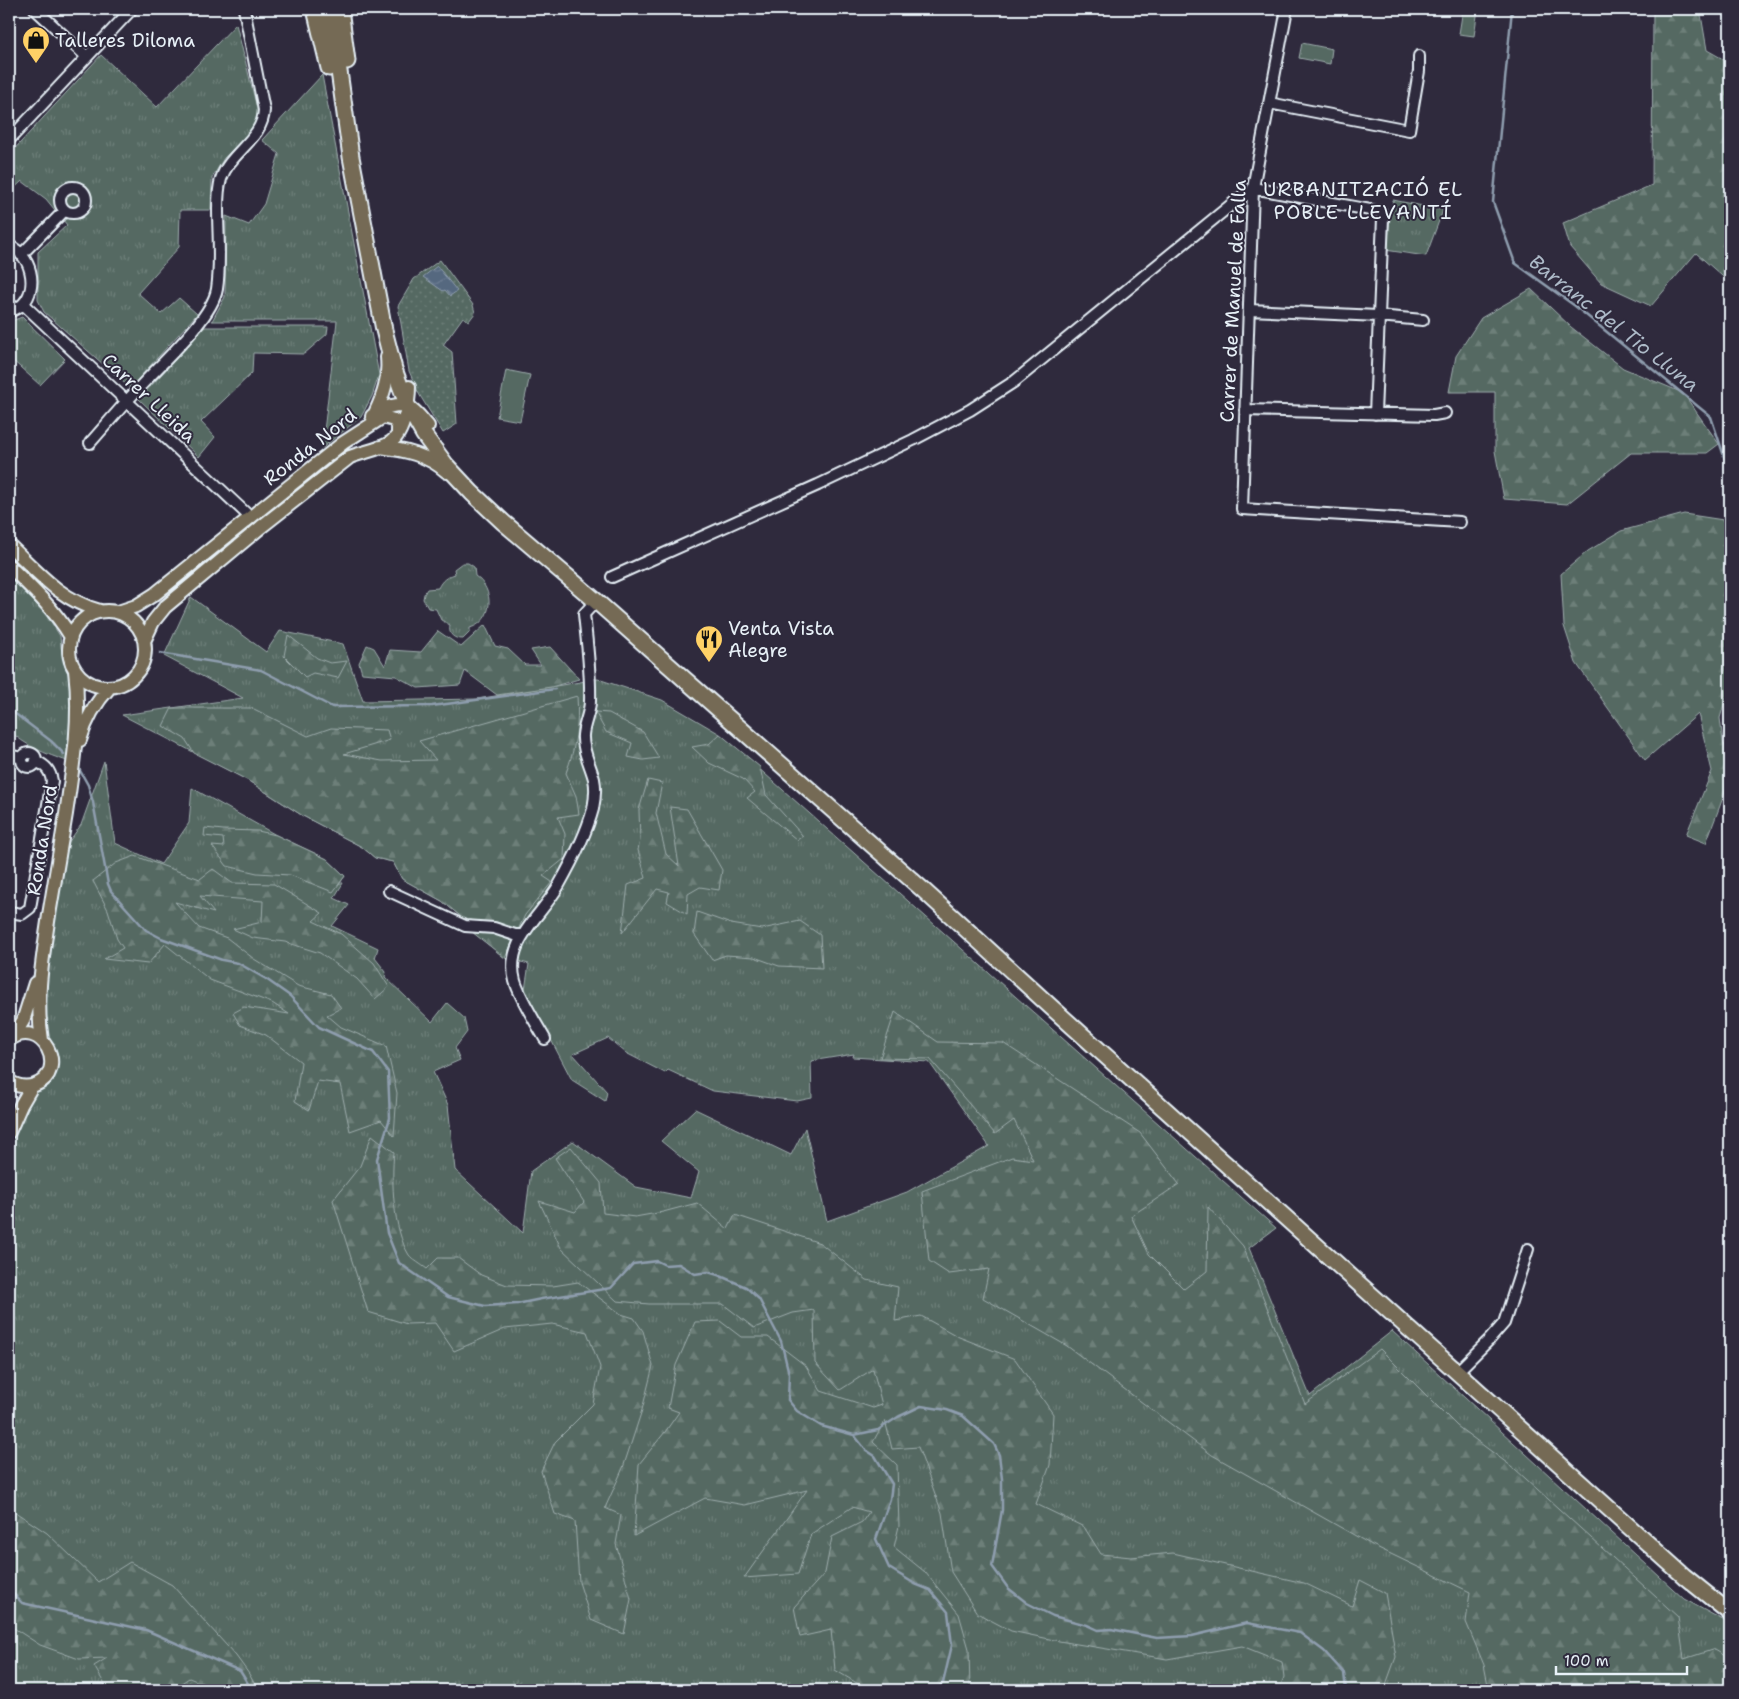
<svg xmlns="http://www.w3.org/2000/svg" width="1739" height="1699" font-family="'Shantell Sans',sans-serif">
	<defs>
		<pattern id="grass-tufts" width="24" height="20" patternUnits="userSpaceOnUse" patternTransform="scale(1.25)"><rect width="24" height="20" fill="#556962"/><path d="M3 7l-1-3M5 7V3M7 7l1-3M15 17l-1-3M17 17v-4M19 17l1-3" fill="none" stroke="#6d7f79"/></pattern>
		<pattern id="forest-firs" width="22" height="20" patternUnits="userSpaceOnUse" patternTransform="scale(1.25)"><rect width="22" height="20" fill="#556962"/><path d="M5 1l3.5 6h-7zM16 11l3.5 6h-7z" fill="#6d7f79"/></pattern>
		<pattern id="garden-dots" width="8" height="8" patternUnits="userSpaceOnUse" patternTransform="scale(1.25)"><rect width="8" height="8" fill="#556962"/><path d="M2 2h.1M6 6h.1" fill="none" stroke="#6d7f79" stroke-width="1.8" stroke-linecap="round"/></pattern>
		<pattern id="water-waves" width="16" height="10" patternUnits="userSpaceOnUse" patternTransform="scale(1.25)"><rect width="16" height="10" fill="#54677f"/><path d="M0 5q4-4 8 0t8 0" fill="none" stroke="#6d7d92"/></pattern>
	</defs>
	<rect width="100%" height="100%" fill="#2f2a3d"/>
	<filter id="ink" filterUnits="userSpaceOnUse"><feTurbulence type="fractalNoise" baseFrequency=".02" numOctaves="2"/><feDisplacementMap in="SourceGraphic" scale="10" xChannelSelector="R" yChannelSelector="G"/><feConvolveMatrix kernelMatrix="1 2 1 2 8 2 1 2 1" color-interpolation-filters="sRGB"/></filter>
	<g filter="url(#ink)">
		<path fill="url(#grass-tufts)" stroke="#9eadad" d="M236,24L257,108V120L246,136L224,158L212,178L211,210H180L179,247L138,293L161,314L179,298L197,314L130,388L44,312L38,300V252L67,225L46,199L22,181L9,193V155L101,55L157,107Z
			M322,75L379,375L372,396L361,417L322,448L337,321H212L225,297L226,216L249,225L264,204L279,154L262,140Z
			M1393,200L1443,210L1426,256L1385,250Z
			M22,317L65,359L40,385L11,359H9V322Z
			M205,327H328L327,334L304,354L253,353L252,373L201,422L215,437L199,457L139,399Z
			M462,563H468L474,567L475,576C495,589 494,621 470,628V632L463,639C454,639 448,635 450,625L441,620L436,609L428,608L423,599L424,594L427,589L438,588C442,580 446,577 455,574L454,569Z
			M9,577L46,614L60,636L61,647L65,667L72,682L73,710L67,761C46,754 25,746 9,730Z
			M191,597L266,652L280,631L343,644L363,701L477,699L598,679L662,700L720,734L1276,1228L1249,1248L1310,1396L1392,1331L1684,1599L1730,1624V1690H9V1146L13,1133L56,1055L45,1031L44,987L65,847L81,825L104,761L115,843L161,864L189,823L192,788L276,835L327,859L345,876L340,883H343L334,898L349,905L332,926L378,948L375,958L386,972L385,977L432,1022L447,1003L464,1018L467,1032L455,1048L460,1060L433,1072L448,1105L455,1170L523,1233L531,1171L573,1141L636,1187L691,1198L699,1172L661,1141L695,1109L791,1155L805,1128L827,1221L907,1192L989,1146L929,1062L853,1057L854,1054L811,1061L812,1098L797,1101L713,1091L668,1070L665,1073L626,1053L608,1038L573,1054L607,1092L605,1101L572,1080L525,990L529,964L505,958L474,933L459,915L442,901L402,879L393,862L375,858L362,847L303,816L247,780L122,715L243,698L164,656Z"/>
		<path fill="url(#forest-firs)" stroke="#9eadad" d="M1653,9H1700L1707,50L1730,63V283L1696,253L1651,306L1601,283L1570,247L1563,223L1652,185Z
			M1531,289L1571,327L1623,368L1683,393L1719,444L1707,453H1631L1567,504L1504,499L1495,451V392H1449L1456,356L1481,318Z
			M1684,514L1730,521V697L1726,698L1720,718L1723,742L1730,756V779L1706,843L1686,835L1712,771L1698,714L1645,760L1576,663L1564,626L1561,574L1588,551L1621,531Z
			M485,625L495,646L508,649L525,665H541L531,650L550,647L579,679L551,687L497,695L465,671L460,685L418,688L396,676L362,673L359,663L367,645L374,648L385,666L390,650L421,652L438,631L461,647Z
			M288,635L317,658L330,663L347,661L338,678L313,673L305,677L284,656Z
			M577,696C579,725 576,746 566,773L576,796L579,814L558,817L565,834L564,859L543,876L552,882L525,915L505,958L472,932L459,915L442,901L402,879L393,862L375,858L362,847L303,816L247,780L194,753L185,739L163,726L172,708H252L308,736L331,728L387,730L390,740L344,754L382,761L436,760L419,741Z
			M595,712L609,713L643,732L659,758L643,760L628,757L632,743L606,732Z
			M720,734L760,767L766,795L803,836L797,840L747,798L755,792L743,779L709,763L692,747L709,744Z
			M648,780L662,783L656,813L666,854L679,866L670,807L687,809L722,870L719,890L700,887L688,894L687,914L667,902L669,892L657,889L622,933L628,885L646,878L638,850L640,840L639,810Z
			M205,828L223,830L258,831L276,835L327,859L345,876L333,892L290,875L257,873L227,866L212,846L224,847L223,838L204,836Z
			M135,856L200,879L213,869L232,883L274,884L322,913L313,921L341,934L374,963L389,987L375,999L357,979L320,953L285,942L253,938L233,929L262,922L263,901L200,896L214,913L175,902L199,928L227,938L254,959L298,986L331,994L341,1008L327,1015L341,1027L386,1046L397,1093L394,1136L381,1120L350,1131L340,1084L318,1081L309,1110L295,1101L301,1062L266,1035L240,1025L233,1013L244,1007L289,1014L272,1003L210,980L165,944L148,964L104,959L123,948L117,939L108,910L93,881L116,863Z
			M697,912L731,924L762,929L800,921L820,935L822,968L779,966L754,957L726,955L712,960L694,934Z
			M895,1012L938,1042L1003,1043L1140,1133L1179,1184L1131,1216L1149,1254L1184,1289L1207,1271L1208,1207L1243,1246L1305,1404L1380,1349L1457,1426L1515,1469L1678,1617L1684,1659L1715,1649L1730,1658V1690H1489L1484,1665L1466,1622L1470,1592L1370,1544L1212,1455L1067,1346L983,1298L989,1269L949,1274L929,1261L922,1191L1012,1157L1033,1160L1014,1120L995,1134L930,1059L880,1058Z
			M372,1135L394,1152C391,1181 393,1229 409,1255C413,1260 422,1265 427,1269L438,1258H458L481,1275L507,1285L553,1286L578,1282L621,1314L634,1318L643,1331L653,1366L642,1410L623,1468L605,1508L621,1515L616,1544L631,1599L624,1634L591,1620L579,1582L575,1521L555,1514L541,1471L555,1442L593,1404L600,1367L587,1332L552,1324L505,1329L454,1351L435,1323L407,1324L368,1312L333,1200L360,1166Z
			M571,1147L601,1183L603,1213L635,1217L663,1212L697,1203L728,1229L735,1215L820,1243L867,1280L898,1287L895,1321L921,1316L959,1337L1015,1359L1053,1414L1050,1465L1036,1504L1084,1527L1101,1554L1131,1557L1173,1553L1304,1583L1352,1606L1360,1580L1385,1593L1396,1657L1384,1690H1279L1284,1677L1282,1662L1242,1646L1167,1659L1059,1641L1011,1631L977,1613L951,1572L942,1513L918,1447L892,1449L885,1420L873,1442L897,1465L899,1526L894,1547L925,1572L959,1614L969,1649L970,1690H864L865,1688L835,1670L831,1630L800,1637L794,1607L825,1573L832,1537L862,1522L869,1512L852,1507L811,1534L798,1574L744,1578L807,1490L745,1505L705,1498L634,1536L639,1464L665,1432L679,1412L668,1408L676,1365L695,1322L720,1321L741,1337H768L806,1366L821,1391L873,1408L882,1405L873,1369L840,1390L815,1363L814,1310L793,1313L754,1328L723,1304H649L617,1301L561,1248L539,1201L575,1212L584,1202L555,1158Z
			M9,1508L47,1533L98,1582L130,1562L172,1585L236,1656L249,1674L258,1690H219L189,1678L171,1690H108L94,1666L107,1658L79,1659L40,1645L9,1625Z"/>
		<path fill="url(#garden-dots)" stroke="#9eadad" d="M440,260L473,305L475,313L469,321L463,317L443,345L452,352L457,424L443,433L419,394L409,371L398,306L414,279Z"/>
		<path fill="#556962" stroke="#9eadad" d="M1463,9H1478L1474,36L1459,34Z
			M1302,43L1332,49L1330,64L1299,58Z
			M506,370L530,375L520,421L497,417Z"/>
		<path fill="url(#water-waves)" stroke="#8f9eaf" d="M437,266L457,291L450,296L445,290L443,291L423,277Z"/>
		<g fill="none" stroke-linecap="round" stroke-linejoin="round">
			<path stroke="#8f9eaf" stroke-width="2.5" d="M1512,9L1493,202L1515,263L1575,306L1711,417L1730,474
				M160,653L261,670L332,707L432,706L555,689
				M9,709L51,741L64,754
				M78,767L88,785L93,802L108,884L111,891L146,930L161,938L222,960L238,963L266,979L290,996L319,1027L373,1052L388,1072L390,1118L377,1159L387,1233L399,1263L448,1297L485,1306L517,1304L541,1299L611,1288L633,1264L657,1261L665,1265L679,1264L695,1274L708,1272L718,1275L746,1287L759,1299L781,1341L789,1374L788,1400L797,1411L821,1426L854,1435L878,1430L898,1417L921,1406L947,1410L963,1416L994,1444L999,1455L1002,1479V1510L992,1566L1008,1588L1027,1603L1053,1616L1087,1625L1098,1630L1111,1629L1157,1638L1192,1636L1247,1623L1300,1633L1324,1651L1344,1673L1346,1690
				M854,1435L866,1450L875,1456L892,1484L890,1499L876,1539L889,1568L915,1584L930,1590L948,1612L952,1645L943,1683L935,1690
				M9,1589L22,1603L146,1630L240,1671L252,1690"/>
			<g stroke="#e8f1f8" stroke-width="14">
				<path id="minor" d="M35,9L86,56
					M1287,9L1253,188L1242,509L1460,522
					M1269,103L1409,130L1419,71V56
					M9,140L132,9
					M60 200a13 13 0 1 1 26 0a13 13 0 1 1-26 0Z
					M1253,188L1381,212L1383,218L1375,414
					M9,246C31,254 39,287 23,304C19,308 13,310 9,312
					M21,255L65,210
					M23,304L250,517
					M1249,310L1378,316L1423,320
					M1245,410L1434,415L1445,413
					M90,443C106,425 121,407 138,389C159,365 212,319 217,289C221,263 218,235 218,209C218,199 218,189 221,179C230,152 263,139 264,110L244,9
					M612,577L818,485L913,440L970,410L1015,381L1237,200L1248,193H1253
					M22 760a7 7 0 1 1 14 0a7 7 0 1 1-14 0Z
					M9,755L22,758
					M389,891L465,926L494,928L515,935H522
					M9,912L22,914L30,908L52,781C50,770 46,766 36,761
					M545,1039C536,1023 520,998 515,981C504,941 542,916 559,885C572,862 586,835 593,809C595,799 596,788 594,779C590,764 582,750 583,735C584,723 590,713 590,701C591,672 587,643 584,614L596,601
					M1457,1372L1490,1339L1504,1323L1528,1249"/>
			</g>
			<g stroke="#e8f1f8" stroke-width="16">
				<path id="major" d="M375,413C384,394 389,379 387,357
					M372,416C381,408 402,400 412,409C418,413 423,421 428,426
					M380,447C405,450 428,455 447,472
					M9,545C38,572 60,600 100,611
					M9,566C31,587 55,610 71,637
					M69 649a38 38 0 1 1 76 0a38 38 0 1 1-76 0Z
					M118,612L136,606L155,594L343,443L383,417L394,420L398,426V433
					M145,639L153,622L165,607L261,527L350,457C362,452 380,450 391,442C404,433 409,402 409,387
					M80,740C86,719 95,703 110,687
					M13,1037L23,1021L35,983
					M9,1040C42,1016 70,1071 35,1085C26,1088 16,1086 9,1081
					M42,1040C35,999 43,956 49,915C55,881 60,848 66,814C73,766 81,718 75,670
					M9,1132L21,1105L32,1086"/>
			</g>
			<g stroke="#e8f1f8" stroke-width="19">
				<path id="highway" d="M315,9L329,68
					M327,9L338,64L351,157L384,330L394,369L408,407L424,435L446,465L472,493L503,522L596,601L922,889L1050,1006L1684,1576L1730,1613
					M340,9L347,61"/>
			</g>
			<use href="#minor" stroke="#2f2a3d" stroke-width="10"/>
			<use href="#major" stroke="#746b55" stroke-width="12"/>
			<use href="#highway" stroke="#746b55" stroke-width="15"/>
		</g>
	</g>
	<defs>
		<g id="shop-pin" transform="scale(1.4375)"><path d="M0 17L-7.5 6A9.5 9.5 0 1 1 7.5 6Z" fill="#ffd166" stroke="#2f2a3d"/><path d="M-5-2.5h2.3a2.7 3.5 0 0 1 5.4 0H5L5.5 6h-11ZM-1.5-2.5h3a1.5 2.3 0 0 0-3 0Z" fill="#111"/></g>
		<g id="restaurant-pin" transform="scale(1.4375)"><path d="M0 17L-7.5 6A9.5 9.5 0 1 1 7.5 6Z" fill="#ffd166" stroke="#2f2a3d"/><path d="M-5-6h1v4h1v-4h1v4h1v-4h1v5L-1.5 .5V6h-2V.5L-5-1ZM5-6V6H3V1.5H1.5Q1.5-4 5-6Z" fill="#111"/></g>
	</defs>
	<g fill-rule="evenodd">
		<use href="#shop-pin" x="36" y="40"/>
		<use href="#restaurant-pin" x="709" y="639"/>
	</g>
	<g text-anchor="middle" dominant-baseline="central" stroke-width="4" stroke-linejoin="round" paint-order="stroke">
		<g font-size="19" fill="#e8f1f8" stroke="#2f2a3d" text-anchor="start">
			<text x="55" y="40">Talleres Diloma</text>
			<text x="728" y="628">Venta Vista<tspan x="728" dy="22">Alegre</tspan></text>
		</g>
		<g font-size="19" fill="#e8f1f8" stroke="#2f2a3d">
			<text transform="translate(1233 301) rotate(-87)">Carrer de Manuel de Falla</text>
			<text transform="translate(149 398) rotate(43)">Carrer Lleida</text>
			<text transform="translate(310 447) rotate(-38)">Ronda Nord</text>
			<text transform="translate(42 840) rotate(-81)">Ronda Nord</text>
		</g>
		<g font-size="20" letter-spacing="1" fill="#e8f1f8" stroke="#2f2a3d">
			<text x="1363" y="189">URBANITZACIÓ EL<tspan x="1363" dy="23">POBLE LLEVANTÍ</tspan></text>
		</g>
		<g font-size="20" font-style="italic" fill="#adbac8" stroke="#2f2a3d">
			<text transform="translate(1614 323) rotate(38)">Barranc del Tio Lluna</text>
		</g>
	</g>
	<rect width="1739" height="1699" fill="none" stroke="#2f2a3d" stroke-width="30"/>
	<rect x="15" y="15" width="1709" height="1669" fill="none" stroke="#e8f1f8" stroke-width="2" filter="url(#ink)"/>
	<path d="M1556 1666v8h131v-8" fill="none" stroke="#e8f1f8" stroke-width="2.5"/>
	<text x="1564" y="1666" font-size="15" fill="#e8f1f8" stroke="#2f2a3d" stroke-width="4" paint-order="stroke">100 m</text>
</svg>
